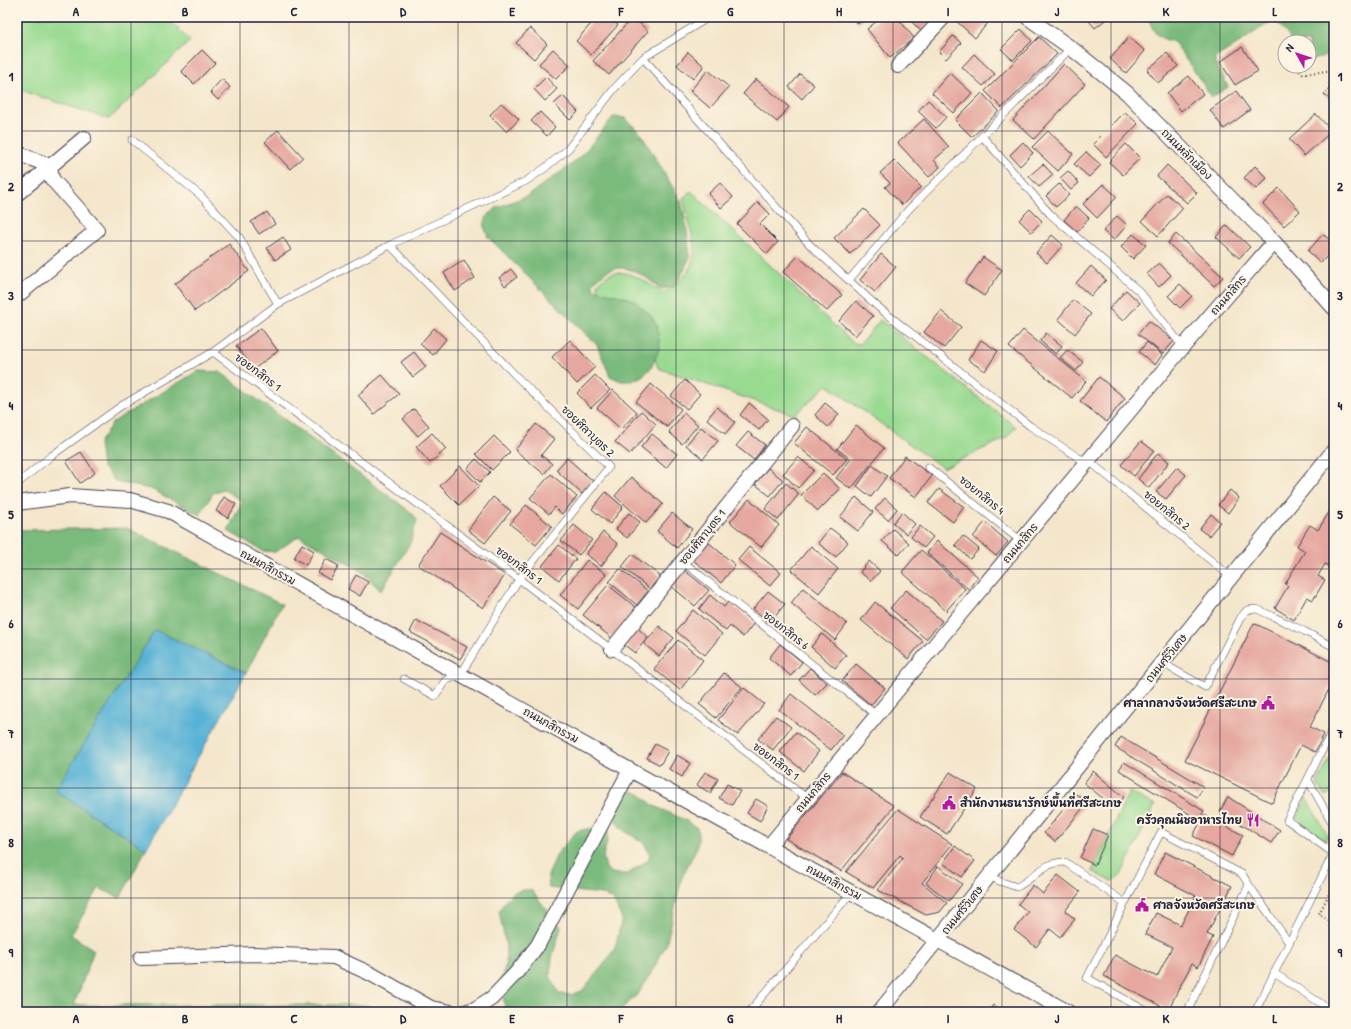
<svg xmlns="http://www.w3.org/2000/svg" width="1351" height="1029" font-family="'Patrick Hand','Playpen Sans Thai',sans-serif">
	<rect width="100%" height="100%" fill="#fcf5e5"/>
	<filter id="ink" filterUnits="userSpaceOnUse"><feTurbulence type="fractalNoise" baseFrequency=".025" numOctaves="2"/><feDisplacementMap in="SourceGraphic" scale="8" xChannelSelector="R" yChannelSelector="G"/><feConvolveMatrix kernelMatrix="1 2 1 2 8 2 1 2 1" color-interpolation-filters="sRGB"/></filter>
	<filter id="wash" filterUnits="userSpaceOnUse"><feTurbulence type="fractalNoise" baseFrequency=".012" numOctaves="4" result="noise"/><feDisplacementMap in="SourceGraphic" scale="16" xChannelSelector="R" yChannelSelector="G"/><feGaussianBlur stdDeviation="0.9" result="paint"/><feColorMatrix in="noise" values="0 0 0 0 0 0 0 0 0 0 0 0 0 0 0 0 0 1.4 0 .05"/><feComposite in="paint" operator="in"/></filter>
	<g filter="url(#wash)">
		<rect width="100%" height="100%" fill="#f4e6cb"/>
		<path fill="#99da91" stroke="#5e7e66" d="M17,17H166L190,41L109,119L17,89Z
			M691,191L853,343L860,344L880,320L1016,427L1006,438L943,468L827,385L795,415L658,368L642,317L601,294L597,285C617,259 641,279 663,293C678,286 690,273 694,256C696,246 686,210 683,198Z
			M1334,750V785L1330,794L1324,796L1317,784Z
			M1129,792L1155,805L1121,875L1116,879L1111,881L1092,871Z
			M1306,798L1328,836L1326,840L1296,820Z"/>
		<path fill="#7aba7b" stroke="#4e6e5b" d="M1151,17H1334V53L1309,61V42H1293L1275,19L1214,59L1228,87L1212,97L1174,42C1157,37 1155,36 1149,19Z
			M613,117L625,118L641,134L681,201L686,223L690,257L680,278L673,287L661,289C648,279 629,262 610,270C604,272 598,279 593,283V288L603,292L625,297L635,301L651,316L657,326L660,347L651,368L642,376L632,381H621L610,376L597,345L488,237L484,226L487,216L496,208L527,196L572,164L588,148Z
			M198,371L220,372L412,513L417,520L410,543L381,591L360,570L299,536L275,552L263,551L228,531L242,501L223,489L213,493L200,515L151,489L116,482L102,466L99,443L113,422Z
			M127,528L282,604L246,673L155,630L56,791L146,849L120,898L99,888L71,935L94,950L74,1005H365L389,1012H17V530Z
			M625,789L640,794L654,806L687,821L697,828L699,834L697,847L682,877L666,945L648,979L638,994L618,1012H493L500,1010L505,1006L500,982L506,964V946L499,911C509,896 511,889 531,890L561,927L552,958L550,976L559,994L571,995L582,991L605,963L615,948L622,919L613,899L601,894L549,888L548,876L557,854L577,831L608,825V838L603,856L606,868L610,872L616,874H628L648,860L650,854L644,843L623,830L616,822L618,799Z"/>
		<path fill="#58b2d6" stroke="#3d6a88" d="M155,630L246,673L146,849L55,791Z"/>
		<g id="blocks">
			<path fill="#e5a79f" d="M597,17H609L618,25L591,55L576,41Z
				M633,17L648,31L609,75L593,61Z
				M853,17H867L858,24Z
				M882,17H897L914,38L890,58L867,29Z
				M913,17H934L921,31L910,20Z
				M956,17H993L975,38L954,19Z
				M1086,17H1109L1095,28Z
				M530,28L547,44L534,59L516,43Z
				M1021,29L1032,41L1013,60L1001,49Z
				M953,36L961,43L946,59L939,52Z
				M1039,37L1057,54L1002,108L985,91Z
				M1129,37L1145,51L1126,73L1110,59Z
				M1242,47L1258,71L1235,85L1220,62Z
				M553,49L570,65L556,79L539,64Z
				M202,50L215,63L194,84L181,71Z
				M688,52L704,66L693,79L677,65Z
				M1167,53L1178,66L1158,83L1147,70Z
				M974,54L995,74L983,86L962,67Z
				M1064,64L1085,84L1034,139L1013,120Z
				M708,70L729,87L710,108L690,91Z
				M950,73L972,93L954,113L932,93Z
				M800,74L814,85L802,99L789,87Z
				M1189,76L1203,94L1181,111L1167,93Z
				M546,77L557,89L545,101L534,89Z
				M222,79L230,87L218,100L210,92Z
				M756,79L789,107L777,122L743,94Z
				M1334,84V104L1324,94Z
				M1236,91L1250,110L1224,129L1210,110Z
				M982,93L999,111L972,137L955,120Z
				M563,96L578,112L570,120L554,104Z
				M928,100L946,117L936,128L918,111Z
				M501,103L519,119L507,132L490,115Z
				M540,112L555,127L547,136L531,121Z
				M1125,112L1138,124L1106,157L1093,144Z
				M1316,114L1332,131L1304,156L1289,139Z
				M924,119L949,147L934,160L940,167L929,177L898,143Z
				M278,130L303,157L290,169L265,142Z
				M1048,131L1073,154L1058,171L1032,147Z
				M1023,142L1033,153L1020,166L1010,155Z
				M1126,144L1140,158L1123,175L1109,162Z
				M1086,152L1101,165L1089,177L1074,164Z
				M894,160L921,187L902,205L885,187L890,183L880,173Z
				M1043,164L1053,175L1039,187L1029,176Z
				M1167,165L1197,193L1187,203L1157,176Z
				M1255,166L1267,178L1256,189L1244,178Z
				M1068,171L1079,183L1071,190L1060,178Z
				M720,183L733,197L721,208L708,194Z
				M1059,184L1069,195L1056,207L1046,196Z
				M1103,184L1117,197L1097,218L1083,204Z
				M1279,188L1300,211L1284,226L1263,204Z
				M1167,194L1183,208L1158,236L1142,221Z
				M758,202L770,214L760,224L778,242L767,254L737,224Z
				M1076,206L1089,218L1077,232L1064,220Z
				M864,209L880,225L850,254L834,238Z
				M1030,209L1042,221L1031,232L1019,220Z
				M267,212L275,224L259,234L251,222Z
				M1117,216L1127,225L1114,240L1103,231Z
				M1227,225L1250,247L1239,258L1216,237Z
				M1133,234L1146,245L1133,259L1121,247Z
				M1176,234L1223,277L1214,286L1168,243Z
				M1323,234L1334,244V248L1321,263L1308,251Z
				M1052,235L1063,245L1047,263L1036,253Z
				M283,237L291,250L275,260L267,248Z
				M229,244L249,271L195,311L175,284Z
				M881,254L896,267L875,292L860,280Z
				M798,256L842,295L827,311L783,272Z
				M983,257L1002,270L984,296L965,283Z
				M464,260L475,278L455,291L444,273Z
				M1159,263L1171,275L1159,287L1147,274Z
				M1091,266L1106,280L1091,296L1076,283Z
				M511,269L517,277L505,286L499,278Z
				M1180,284L1192,296L1180,308L1168,296Z
				M1126,290L1140,303L1123,321L1109,309Z
				M1073,300L1091,314L1075,334L1058,319Z
				M856,301L873,316L855,336L839,321Z
				M941,311L961,327L944,348L924,332Z
				M1149,321L1174,341L1163,354L1138,334Z
				M261,328L278,351L254,369L236,346Z
				M434,328L446,339L433,355L420,344Z
				M1023,330L1086,381L1072,398L1009,347Z
				M1046,333L1062,346L1056,354L1040,341Z
				M570,340L595,367L577,384L552,357Z
				M981,340L998,351L985,371L968,360Z
				M1147,342L1162,355L1155,365L1139,352Z
				M1067,350L1083,362L1076,371L1060,358Z
				M414,352L426,367L413,377L401,362Z
				M382,375L399,394L374,414L358,395Z
				M595,375L610,390L591,408L577,393Z
				M1099,377L1125,398L1106,422L1080,401Z
				M685,380L700,394L687,409L671,396Z
				M651,384L681,409L667,427L636,402Z
				M613,390L637,412L621,429L597,408Z
				M749,403L768,419L759,430L740,415Z
				M825,403L839,414L828,427L815,415Z
				M717,407L735,422L725,434L707,419Z
				M414,409L429,426L418,436L403,419Z
				M641,411L656,424L630,454L615,442Z
				M684,413L698,425L682,444L669,432Z
				M536,424L554,439L541,455L552,464L544,474L515,450Z
				M856,425L884,448L851,489L836,478L851,459L837,449Z
				M701,427L718,441L703,459L686,445Z
				M807,427L847,459L833,475L794,443Z
				M748,432L765,445L754,460L736,446Z
				M432,433L446,449L430,463L416,447Z
				M652,434L677,454L666,468L641,447Z
				M494,436L510,452L492,470L476,454Z
				M1141,441L1154,451L1134,476L1121,465Z
				M81,452L95,473L80,483L66,461Z
				M1158,453L1169,462L1149,488L1138,479Z
				M905,456L932,476L916,497L889,478Z
				M798,457L814,470L798,488L783,474Z
				M567,458L593,481L582,494L556,470Z
				M476,459L490,472L480,482L467,469Z
				M872,465L887,476L871,497L857,486Z
				M460,466L479,486L459,505L440,486Z
				M1177,467L1186,475L1166,499L1156,492Z
				M768,468L783,480L770,496L755,484Z
				M823,473L840,489L818,511L801,495Z
				M551,474L577,497L562,514L555,507L549,514L530,498Z
				M631,477L663,504L646,523L615,496Z
				M786,483L799,494L778,520L765,509Z
				M939,489L964,507L953,522L928,503Z
				M1230,490L1239,498L1228,513L1218,505Z
				M606,492L623,507L610,524L592,509Z
				M224,497L236,504L228,518L216,511Z
				M493,497L511,511L485,543L468,530Z
				M856,497L873,512L858,531L840,517Z
				M885,498L897,509L888,520L875,509Z
				M749,499L779,525L761,547L730,522Z
				M1334,504V569L1325,564L1318,576L1325,580L1313,600L1307,597L1294,620L1275,608L1288,586L1285,584L1305,551L1297,546L1310,525L1318,530Z
				M526,505L552,526L536,545L510,524Z
				M902,512L915,524L906,534L893,523Z
				M629,513L640,522L627,538L616,529Z
				M672,513L692,529L677,548L657,531Z
				M1211,514L1220,522L1209,536L1199,529Z
				M985,522L1008,542L996,556L973,537Z
				M574,525L592,540L579,555L561,541Z
				M920,526L933,537L924,548L911,537Z
				M830,528L848,542L836,557L818,543Z
				M893,529L909,543L899,555L882,541Z
				M440,532L505,575L483,608L418,565Z
				M603,532L618,544L601,566L586,554Z
				M963,536L979,549L970,559L955,545Z
				M707,541L735,565L721,583L692,559Z
				M937,541L978,577L968,589L927,553Z
				M302,544L314,551L306,565L294,558Z
				M559,545L576,559L559,580L542,566Z
				M811,546L838,569L819,593L791,570Z
				M749,547L781,573L770,586L738,560Z
				M921,550L965,589L946,611L902,572Z
				M632,554L660,576L650,589L622,567Z
				M326,559L339,566L330,580L318,573Z
				M587,560L606,574L578,609L560,595Z
				M869,561L880,571L871,581L860,572Z
				M620,569L648,591L637,605L609,582Z
				M684,570L709,590L695,606L671,586Z
				M356,575L368,582L360,596L348,589Z
				M608,585L637,608L613,639L583,615Z
				M803,588L847,624L835,640L791,603Z
				M906,590L942,621L926,639L890,608Z
				M768,591L785,604L770,623L753,609Z
				M710,595L724,607L728,602L754,623L743,637L730,626L726,631L699,609Z
				M875,602L923,641L908,659L861,620Z
				M693,610L722,634L705,655L676,631Z
				M416,620L467,647L460,659L410,632Z
				M1254,623L1334,663V679L1310,727L1324,734L1315,752L1301,745L1272,803L1185,760Z
				M659,626L674,638L659,656L644,644Z
				M636,627L648,637L635,653L623,644Z
				M822,634L846,655L835,668L811,647Z
				M678,640L703,660L680,690L654,669Z
				M780,644L802,662L791,676L769,658Z
				M856,664L885,688L871,705L842,681Z
				M810,668L827,683L815,695L799,680Z
				M724,673L742,687L716,718L699,704Z
				M744,688L764,704L738,735L718,720Z
				M791,694L843,735L831,750L779,710Z
				M776,716L791,727L773,750L758,739Z
				M796,732L819,751L804,771L780,752Z
				M1121,737L1204,787L1197,797L1115,747Z
				M655,744L668,751L660,765L647,758Z
				M677,755L690,763L682,777L669,769Z
				M1124,762L1204,811L1199,820L1119,770Z
				M1093,771L1124,797L1115,808L1084,783Z
				M705,772L718,779L710,793L697,785Z
				M842,772L894,806L841,871L786,839Z
				M950,772L977,789L947,834L920,817Z
				M727,784L740,791L732,805L719,798Z
				M1076,794L1087,803L1055,842L1044,833Z
				M1228,797L1280,830L1271,843L1220,811Z
				M756,799L768,806L760,821L747,813Z
				M898,809L952,844L922,883L947,903L940,912L926,915L878,890L903,858L900,855L873,888L846,872Z
				M1204,815L1243,835L1232,856L1193,836Z
				M1093,829L1108,835L1095,865L1080,858Z
				M955,846L975,861L962,877L943,863Z
				M1165,852L1232,886L1207,934L1213,937L1198,967L1192,963L1168,1010L1104,976L1115,955L1157,977L1172,947L1145,934L1156,913L1181,925L1196,896L1154,874Z
				M938,866L962,884L949,901L926,883Z
				M1058,875L1080,892L1065,911L1075,919L1060,937L1050,929L1036,947L1014,930L1028,912L1018,904L1033,885L1043,894Z
				M993,1005L1005,1012H989Z"/>
		</g>
	</g>
	<g filter="url(#ink)">
		<use href="#blocks" fill-opacity="0" stroke="#423f51" stroke-width="1"/>
		<g fill="none" stroke-linecap="round" stroke-linejoin="round">
			<g stroke="#423f51" stroke-width="8">
				<path id="lane" d="M643,58L811,246L878,307L1030,426L1079,458L1089,461L1231,577
					M982,136L1050,214L1140,292L1183,347
					M132,140L200,195L239,237L278,304
					M390,245L516,376L609,467L519,579L461,674L445,681L435,696L404,679
					M849,280L909,209L1071,48
					M213,352L519,579L808,799
					M928,467L1021,541
					M17,484L51,456L121,406L213,352L278,304L390,245L526,181L545,168L568,149L614,89L643,58L709,17
					M682,561L876,715
					M1163,661L1171,668L1205,687L1241,617L1247,610L1257,609L1304,631L1334,647
					M1334,727L1287,820L1333,853L1334,844
					M1308,780L1334,826
					M990,875L999,881L1017,887C1035,878 1042,862 1065,862L1125,903
					M1274,973L1334,1012
					M749,1012L852,892
					M1148,1012L1087,978L1161,832L1242,874L1249,885
					M1187,1012L1249,885L1289,943
					M1255,1012L1334,852"/>
			</g>
			<g stroke="#423f51" stroke-width="16">
				<path id="street" d="M1027,17L1071,48L1127,93L1274,242L1334,308
					M898,66L944,17
					M17,153L50,166L52,179L97,230L17,296
					M17,194L84,138
					M17,503L70,496L130,500L168,511L630,770L1068,1012
					M612,649L792,426
					M769,846L952,624L1183,347L1274,242
					M141,958L254,954L334,957L371,974L431,1008L451,1012
					M465,1012L475,1009L492,998L516,973L538,945L630,770
					M879,1012L1334,450"/>
			</g>
			<path stroke="#423f51" stroke-width="2.5" stroke-dasharray="1 3" stroke-linecap="butt" d="M1293,66L1303,74L1327,71L1334,67
				M1334,884L1319,914L1334,923"/>
			<use href="#lane" stroke="#fff" stroke-width="7"/>
			<use href="#street" stroke="#fff" stroke-width="14"/>
		</g>
	</g>
	<path fill="none" stroke="#22223b" stroke-width="1" stroke-opacity="0.55" d="M131,17V1012M240,17V1012M349,17V1012M458,17V1012M567,17V1012M676,17V1012M784,17V1012M893,17V1012M1002,17V1012M1111,17V1012M1220,17V1012M17,131H1334M17,241H1334M17,350H1334M17,460H1334M17,569H1334M17,679H1334M17,788H1334M17,898H1334"/>
	<defs>
		<g id="civic-bare" transform="scale(1.08)"><path d="M-.6-6.5H3V-4.5H.6V-3L4-1V1h2V6H-6V1h2V-1L-.6-3ZM-1.2 2.5V6h2.4V2.5Z" fill="#b5179e" stroke="#fcf5e5" stroke-width="2.5" paint-order="stroke"/></g>
		<g id="restaurant-bare" transform="scale(1.08)"><path d="M-5-6h1v4h1v-4h1v4h1v-4h1v5L-1.5 .5V6h-2V.5L-5-1ZM5-6V6H3V1.5H1.5Q1.5-4 5-6Z" fill="#b5179e" stroke="#fcf5e5" stroke-width="2.5" paint-order="stroke"/></g>
	</defs>
	<g fill-rule="evenodd">
		<use href="#civic-bare" x="1268" y="703"/>
		<use href="#civic-bare" x="949" y="803"/>
		<use href="#restaurant-bare" x="1253" y="820"/>
		<use href="#civic-bare" x="1142" y="905"/>
	</g>
	<g text-anchor="middle" dominant-baseline="central" stroke-width="4" stroke-linejoin="round" paint-order="stroke">
		<g font-size="11" fill="#22223b" stroke="#fcf5e5">
			<text transform="translate(1187 154) rotate(45)">ถนนหลักเมือง</text>
			<text transform="translate(1228 295) rotate(-49)">ถนนกสิกร</text>
			<text transform="translate(258 372) rotate(37)">ซอยกสิกร 1</text>
			<text transform="translate(588 431) rotate(44)">ซอยศิลาบุตร 2</text>
			<text transform="translate(982 495) rotate(39)">ซอยกสิกร 4</text>
			<text transform="translate(1167 510) rotate(39)">ซอยกสิกร 2</text>
			<text transform="translate(702 537) rotate(-51)">ซอยศิลาบุตร 1</text>
			<text transform="translate(1020 543) rotate(-50)">ถนนกสิกร</text>
			<text transform="translate(519 565) rotate(37)">ซอยกสิกร 1</text>
			<text transform="translate(268 567) rotate(29)">ถนนกสิกรรม</text>
			<text transform="translate(786 630) rotate(38)">ซอยกสิกร 6</text>
			<text transform="translate(1166 658) rotate(-51)">ถนนศรีวิเศษ</text>
			<text transform="translate(551 725) rotate(29)">ถนนกสิกรรม</text>
			<text transform="translate(776 761) rotate(37)">ซอยกสิกร 1</text>
			<text transform="translate(813 792) rotate(-50)">ถนนกสิกร</text>
			<text transform="translate(834 882) rotate(29)">ถนนกสิกรรม</text>
			<text transform="translate(962 910) rotate(-51)">ถนนศรีวิเศษ</text>
		</g>
		<g font-size="11" font-weight="bold" fill="#22223b" stroke="#fcf5e5" text-anchor="end">
			<text x="1257" y="703">ศาลากลางจังหวัดศรีสะเกษ</text>
			<text x="960" y="803" text-anchor="start">สำนักงานธนารักษ์พื้นที่ศรีสะเกษ</text>
			<text x="1242" y="820">ครัวคุณนิชอาหารไทย</text>
			<text x="1153" y="905" text-anchor="start">ศาลจังหวัดศรีสะเกษ</text>
		</g>
	</g>
	<rect width="1351" height="1029" fill="none" stroke="#fcf5e5" stroke-width="44"/>
	<g transform="translate(1297 54) rotate(309)"><circle r="19" fill="#fcf5e5" stroke="#a5a1a1"/>
	<path d="M0-3L7 15L0 10L-7 15Z" fill="#b5179e"/>
	<text y="-6" font-size="11" font-weight="bold" text-anchor="middle" fill="#22223b">N</text>
	</g>
	<rect x="22" y="22" width="1307" height="985" fill="none" stroke="#22223b" stroke-width="1.5"/>
	<g font-size="13" text-anchor="middle" font-weight="bold" fill="#22223b">
		<text x="76" y="16">A</text>
		<text x="185" y="16">B</text>
		<text x="294" y="16">C</text>
		<text x="403" y="16">D</text>
		<text x="512" y="16">E</text>
		<text x="621" y="16">F</text>
		<text x="730" y="16">G</text>
		<text x="839" y="16">H</text>
		<text x="948" y="16">I</text>
		<text x="1057" y="16">J</text>
		<text x="1166" y="16">K</text>
		<text x="1275" y="16">L</text>
		<text x="11" y="81">1</text>
		<text x="1340" y="81">1</text>
		<text x="11" y="191">2</text>
		<text x="1340" y="191">2</text>
		<text x="11" y="300">3</text>
		<text x="1340" y="300">3</text>
		<text x="11" y="410">4</text>
		<text x="1340" y="410">4</text>
		<text x="11" y="519">5</text>
		<text x="1340" y="519">5</text>
		<text x="11" y="628">6</text>
		<text x="1340" y="628">6</text>
		<text x="11" y="738">7</text>
		<text x="1340" y="738">7</text>
		<text x="11" y="847">8</text>
		<text x="1340" y="847">8</text>
		<text x="11" y="957">9</text>
		<text x="1340" y="957">9</text>
		<text x="76" y="1023">A</text>
		<text x="185" y="1023">B</text>
		<text x="294" y="1023">C</text>
		<text x="403" y="1023">D</text>
		<text x="512" y="1023">E</text>
		<text x="621" y="1023">F</text>
		<text x="730" y="1023">G</text>
		<text x="839" y="1023">H</text>
		<text x="948" y="1023">I</text>
		<text x="1057" y="1023">J</text>
		<text x="1166" y="1023">K</text>
		<text x="1275" y="1023">L</text>
	</g>
</svg>
